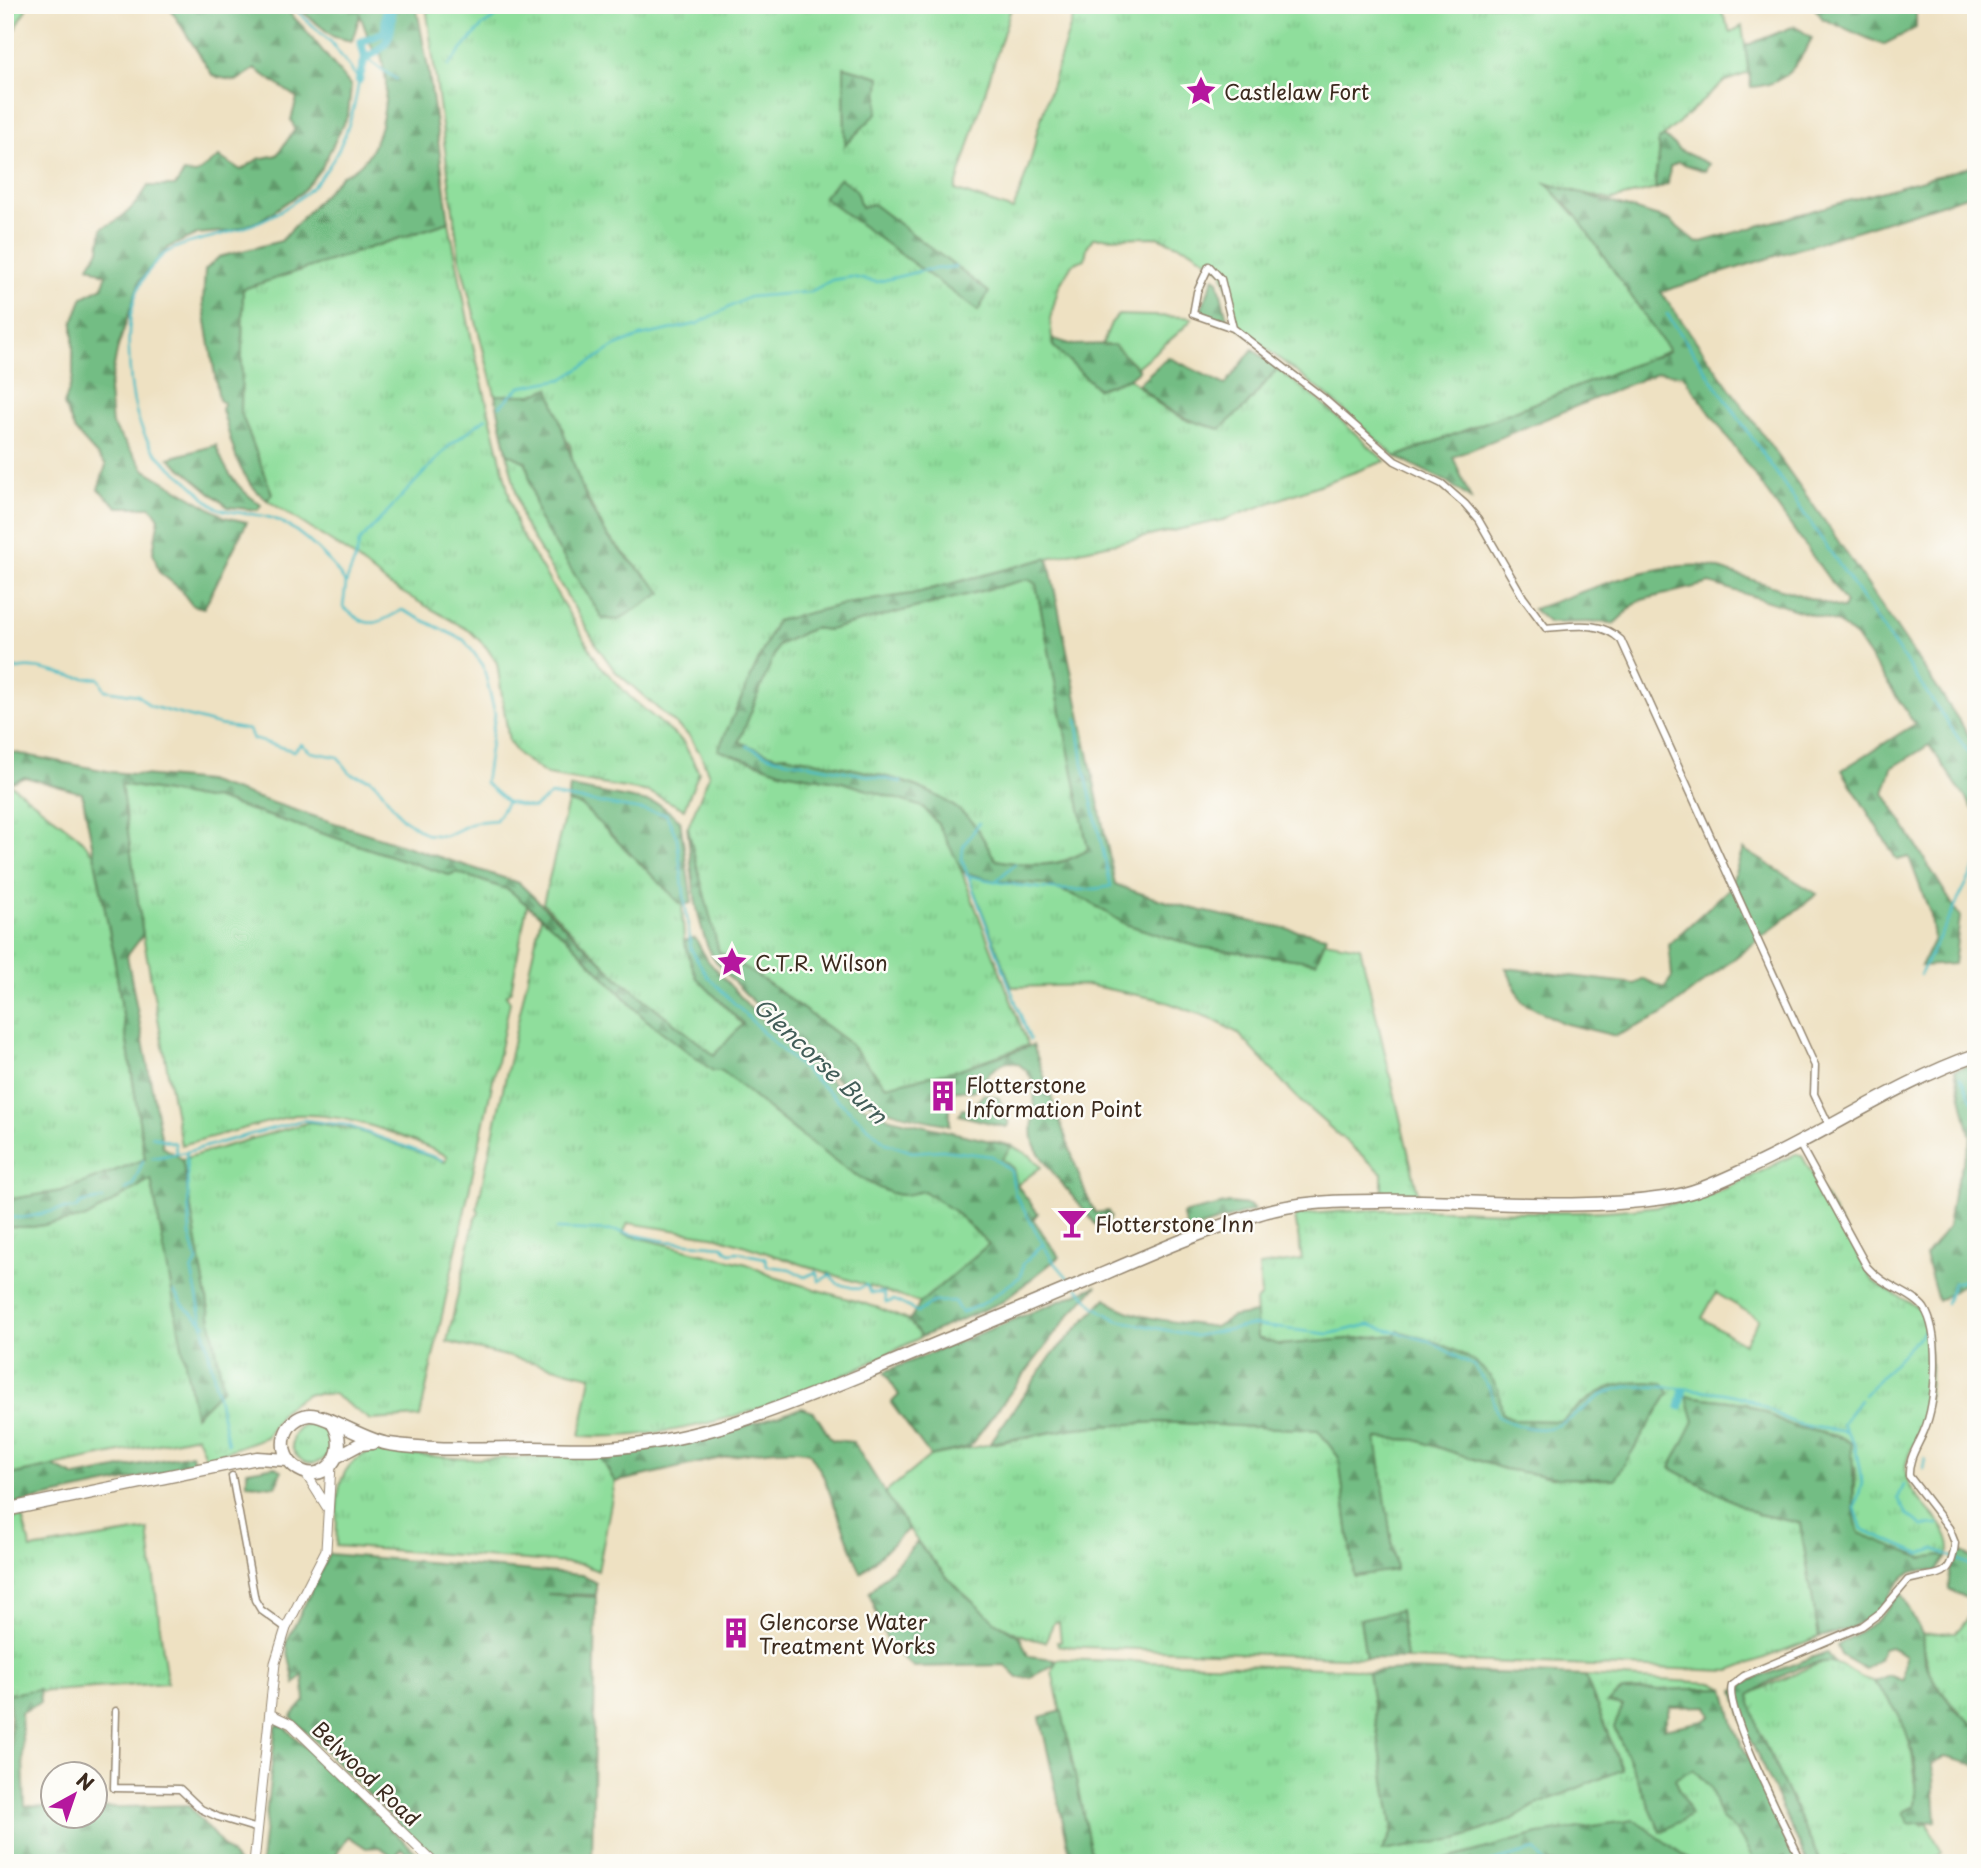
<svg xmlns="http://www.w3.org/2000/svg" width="1981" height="1868" font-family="'Playpen Sans',sans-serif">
	<defs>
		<pattern id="grass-tufts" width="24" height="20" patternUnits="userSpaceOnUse" patternTransform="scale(1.75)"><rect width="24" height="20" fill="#8fde9c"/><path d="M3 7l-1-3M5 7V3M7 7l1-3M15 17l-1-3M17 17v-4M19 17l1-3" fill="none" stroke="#7cbf86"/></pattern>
		<pattern id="forest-firs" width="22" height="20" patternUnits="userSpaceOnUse" patternTransform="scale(1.75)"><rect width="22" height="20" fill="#73bd84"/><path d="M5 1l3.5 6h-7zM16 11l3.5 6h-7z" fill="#609a6b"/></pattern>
	</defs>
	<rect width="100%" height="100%" fill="#fdfcf7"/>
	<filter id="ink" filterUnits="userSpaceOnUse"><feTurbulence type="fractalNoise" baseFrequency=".0143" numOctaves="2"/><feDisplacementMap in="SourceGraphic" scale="14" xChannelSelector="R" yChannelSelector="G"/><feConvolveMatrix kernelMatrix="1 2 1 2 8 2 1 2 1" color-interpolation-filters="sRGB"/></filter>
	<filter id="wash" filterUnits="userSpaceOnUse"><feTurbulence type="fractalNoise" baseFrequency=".00686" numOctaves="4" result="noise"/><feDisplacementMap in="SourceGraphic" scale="28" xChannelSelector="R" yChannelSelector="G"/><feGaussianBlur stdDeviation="1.57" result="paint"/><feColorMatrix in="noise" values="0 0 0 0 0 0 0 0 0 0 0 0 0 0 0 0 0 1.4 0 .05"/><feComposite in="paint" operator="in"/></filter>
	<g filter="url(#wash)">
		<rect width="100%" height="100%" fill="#eee1c2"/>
		<path fill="url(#grass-tufts)" stroke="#65845d" stroke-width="2" fill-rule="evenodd" d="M5,5H28L5,49Z
			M426,5H1012L955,190L1013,210C1020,192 1035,152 1036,135L1077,5H1718L1731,32L1742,26L1749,73L1725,81L1658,141C1663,158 1652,172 1656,189L1611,200L1547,184L1577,217L1669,351L1396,457L1324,393L1239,328L1222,271L1191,250L1157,237L1093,238L1087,247L1085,259L1072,264L1059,286L1050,319L1053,346L1098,389L1129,378L1163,408L1190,422L1245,407L1277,369L1321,402L1385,461L1223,520L1056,556L912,594L845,604L776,621L719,750L784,772L842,782L923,807L938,824L955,854L1028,1045L957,1070L886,1086L849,1043L768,983L719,952L702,893L688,827L709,775L701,755L689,736L615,671L599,649L523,522L507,453L526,462L539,519L662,594L607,535L574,473L570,445L532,395H495L459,256ZM844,67L880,77L846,144L845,143ZM873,204L988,292L897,250L844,212Z
			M449,222L472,341L517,527L599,664L631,698L683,742L699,772L684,809L649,792L547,775L520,756L509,742L497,663L486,647L470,631L389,585L350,554L267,500L272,493L241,413L243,289Z
			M1028,579L1036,584L1088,849C1058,869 1029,866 996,860C986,846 978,825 965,815C917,774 845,769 786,755L776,756L738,742L778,645L813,628L828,630Z
			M5,780L77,835L94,854L113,950L145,1160L62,1191L5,1200Z
			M120,784L206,799L213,798L449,875L456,872L509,890L527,905L511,991L506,995L510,1002L420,1417L370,1420L333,1394H307L283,1410L266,1437L206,1459L197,1436L5,1476V1227H32L86,1218L151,1179L196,1415L223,1388L182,1159L310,1122L357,1130L445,1162L447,1156C402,1135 345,1112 295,1115L181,1145L143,935Z
			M568,802L581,805L682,905L684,941L696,977L743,1025L714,1055L618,978L543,903Z
			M967,873L995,881L1044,884L1086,900L1125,924L1199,947L1316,962L1325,941L1360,947L1418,1194L1382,1191V1173L1300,1101L1238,1033L1210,1018L1158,999L1087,985L1012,987Z
			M541,916L569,940L644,1018L713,1070H722C756,1097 864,1194 902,1195C909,1195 917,1192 924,1191L954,1211L989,1244L920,1303L718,1237L628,1223L623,1234L747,1264L774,1277L879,1308L909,1321L921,1337C817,1392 700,1442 580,1436L591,1376L447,1342L475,1218L479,1213L477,1208Z
			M1796,1154L1802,1156L1873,1281L1922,1310C1933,1347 1933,1391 1921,1428C1916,1443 1903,1458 1906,1474C1911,1503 1947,1517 1950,1547L1946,1558L1941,1555L1922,1558L1859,1534L1853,1515L1855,1468L1836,1436L1792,1426L1746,1403L1687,1396L1694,1421L1757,1514L1800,1523L1819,1637L1730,1671L1406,1659L1400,1611L1360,1619L1366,1658L1058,1646L1057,1642H1061L1059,1622H1054L1045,1642C972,1628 923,1551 885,1493L930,1456L1075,1428L1158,1422L1318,1430L1339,1458L1354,1576L1396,1569L1375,1438L1416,1440L1504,1469L1558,1478L1614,1479L1669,1393L1582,1403L1562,1421L1516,1420L1502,1414L1497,1388L1396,1335L1279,1345L1257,1338L1255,1302L1261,1296L1259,1266L1302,1260L1295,1216C1424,1198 1555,1226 1683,1202C1722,1195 1760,1171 1796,1154ZM1716,1293L1759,1319L1744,1344L1702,1318Z
			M292 1443a20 20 0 1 1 40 0a20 20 0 1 1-40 0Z
			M372,1451L467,1459L600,1456L615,1482L598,1571L581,1564L336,1546C339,1507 329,1466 372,1451Z
			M22,1517L31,1549L148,1530L167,1683L9,1694L5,1690V1521Z
			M1976,1593V1727C1947,1702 1922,1674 1922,1634L1956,1632C1967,1621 1973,1614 1971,1599Z
			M1057,1659L1357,1669L1368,1672L1393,1831L1382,1850L1512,1820L1534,1806L1622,1769L1585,1676L1715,1683L1725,1688L1622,1691L1607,1703L1624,1706L1615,1727L1645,1791L1693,1769L1710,1787L1721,1818L1737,1831L1756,1863H1695L1677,1851L1538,1834L1437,1862L1421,1863H1093L1052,1671Z
			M1824,1661C1837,1662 1847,1669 1859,1676C1863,1679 1869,1679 1874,1682C1907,1700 1919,1772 1915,1806L1904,1812L1923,1825L1927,1823L1942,1853L1927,1863H1848L1845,1857L1834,1863H1821L1759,1732L1748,1695Z"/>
		<path fill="url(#forest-firs)" stroke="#577451" stroke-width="2" fill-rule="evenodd" d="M168,5H282L304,28L351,86L348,115L322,167L302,192L259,221L232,231L197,234L169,247L140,280L118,347L109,390L112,425L145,470L225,517L247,522L204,608L192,605L179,588L159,572L153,552L159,518L151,507H118L98,489L106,465L75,431L64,405L73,377V322L83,297L103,287L106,275L89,266L99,250L102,228C123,219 136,206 148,186H175L184,173L196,174L219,157L241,170L258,159L277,155L295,129L291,120L297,98L255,69L236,81L213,76Z
			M294,5H416L429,73L449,222L243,289L241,413L272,494L267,500C236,477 233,445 222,410L224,403L219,400L203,303L205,270L219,257L281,241L342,175C377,165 386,115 386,83C386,73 381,62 381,51L373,50L360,15L352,41L334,37Z
			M1812,5H1916V28L1883,45L1823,19Z
			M1795,26L1812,38C1797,66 1786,85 1751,87L1745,46Z
			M844,67L880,77L877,113L845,145Z
			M1664,136L1679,150L1709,164L1705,171L1678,162L1670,167L1668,184L1656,189C1652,172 1663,158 1658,141Z
			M1976,165V193L1661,292L1828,526L1976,746V813L1929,745L1892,768L1884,793L1960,917L1954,964L1921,966L1934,939L1931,916L1909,857L1897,860L1842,770L1915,724L1856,637L1838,623L1710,583L1638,601L1614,624L1598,622L1549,623L1533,609C1586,592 1657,558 1713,567L1843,609L1846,603L1683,375L1659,372L1453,457L1471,499L1446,481L1396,457L1669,351L1577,217L1546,183L1669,220L1697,243Z
			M840,178L856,190L861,207L873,204L989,292L978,311L823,197Z
			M1214,277L1218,280L1228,323L1200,312Z
			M1054,339L1073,345L1114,344L1139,370L1129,378L1098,389L1053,346Z
			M1253,349L1277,369L1245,407L1220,429C1182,420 1165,411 1138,384L1168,357L1225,385Z
			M549,388C567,437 576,489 606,534C622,556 645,573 662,593L618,620L603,619L539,519L526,462L507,453L495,395H532Z
			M216,445C225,472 238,489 261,505L258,510L228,507L169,458Z
			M1048,558L1115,884C1182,911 1256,922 1326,936L1316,962L1199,947L1125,924L1086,900L1044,884L995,881L963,872L938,824L923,807L842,782L784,772L718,750L776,621L845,604L912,594ZM1028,579L1036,584L1088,849C1060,870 1028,866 996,860C986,846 978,825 965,815C917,774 845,769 786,755L776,756L739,742L778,645L813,628L828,630Z
			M5,751L112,772L206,781L519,883L618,978L714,1055L743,1024L696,977L684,941L695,938L708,961L754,1012L853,1101L890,1118L1012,1146L1002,1159L1013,1168L1017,1185L1038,1213L1033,1219L1059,1257L1002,1302L921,1337L909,1321L920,1303L989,1244L954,1211L924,1191C917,1192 909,1195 903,1195C864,1195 756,1097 722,1071H713L644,1018L569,940L509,890L456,872L449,875L214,798L206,799L121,784L143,935L127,956L163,1147L182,1159L223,1388L195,1416L151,1179L86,1218L32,1227H5V1200L62,1191L145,1159L113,950L82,793L25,777L10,783L5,780Z
			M570,787L659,804L680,820L692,903L682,905L581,805L568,802Z
			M687,826L719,952L768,983L849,1043L886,1086L957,1070L1033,1045L1085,1192L1095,1213L1108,1211L1111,1217L1108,1223L1096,1225C1080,1204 1047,1169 1036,1148C1024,1124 1048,1086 1021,1066C1002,1052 985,1079 974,1091L954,1090L950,1109V1125C921,1119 885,1113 859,1097C836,1082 720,974 710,952C693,913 692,868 687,826Z
			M1743,849L1817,894L1662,1015L1616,1036L1563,1023L1522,1002L1506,968L1635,984L1644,979L1664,988L1672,977L1669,944L1730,888Z
			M1976,1063V1276L1938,1301L1925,1256L1948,1227L1953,1193L1971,1139L1955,1070Z
			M984,1094L999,1098L1009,1124L1006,1127L959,1115L962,1108L968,1111Z
			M1229,1203L1249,1205L1254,1210L1188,1231L1182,1214Z
			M1097,1286L1071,1313L969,1447L930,1456L891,1403L899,1395L884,1372Z
			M1106,1298C1126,1320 1185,1322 1215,1327L1232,1317L1256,1313L1257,1338L1279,1345L1395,1335L1398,1331C1432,1340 1479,1353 1497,1387C1500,1394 1501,1406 1502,1414L1516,1420L1562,1421C1597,1390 1615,1378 1662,1383L1669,1393L1615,1479L1558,1478L1504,1469L1416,1440L1376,1438L1396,1570L1354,1576L1339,1458L1318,1430L1158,1422L1075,1428L990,1443L1052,1355Z
			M1687,1396L1746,1403L1792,1426L1836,1436L1851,1443C1856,1474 1849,1503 1859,1533L1922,1558L1941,1555L1946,1558L1937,1571C1894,1567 1903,1585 1879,1609C1865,1623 1838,1634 1819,1637L1800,1523L1757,1514L1670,1468L1694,1421Z
			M801,1408L814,1412L832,1440L853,1442L908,1529L861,1573L822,1473L809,1452C767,1441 663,1473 615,1482L600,1456L705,1439Z
			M192,1454L195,1466L5,1506V1476L53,1466L76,1477Z
			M275,1466L281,1471L276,1486L247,1484V1471Z
			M917,1542L954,1585L997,1623L1020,1637L1028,1656L1054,1659L1055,1664L1031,1677L1018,1678L1005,1665L914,1667L890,1648L869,1593Z
			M1962,1552L1976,1559V1593L1971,1599L1949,1590C1948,1577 1950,1559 1962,1552Z
			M329,1554L582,1575L596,1583V1595L547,1594L596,1597L592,1863H438L291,1717L305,1701L303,1674L295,1684L286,1643Z
			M1901,1593L1922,1634L1924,1661L1938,1687L1954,1708L1976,1727V1765L1945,1757L1932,1763L1936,1821L1909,1824L1903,1812L1915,1806C1921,1761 1906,1713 1873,1682L1889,1675L1903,1681L1905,1655L1890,1647L1883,1649L1879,1659L1866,1669L1841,1655L1837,1646L1876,1621Z
			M1400,1610L1406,1659L1366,1658L1360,1619Z
			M1827,1652L1834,1662C1807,1659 1772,1681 1749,1695L1759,1732L1821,1863H1808L1745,1729L1735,1690L1746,1682Z
			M1407,1670L1585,1676L1622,1770L1534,1806L1512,1820L1458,1839L1382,1851L1393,1831L1368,1672Z
			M1725,1688L1735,1730L1798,1863H1787L1784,1857L1773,1863H1756L1737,1832L1721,1818L1710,1787L1693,1769L1675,1779L1691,1815L1661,1832L1614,1727L1623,1706L1607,1703L1622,1691ZM1707,1706L1711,1716L1704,1721L1663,1729L1671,1707Z
			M39,1689L40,1703L21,1712L25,1806L52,1807V1815H94L95,1808L188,1805L238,1863H27L20,1858L5,1857V1787L12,1772L9,1694Z
			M1062,1711L1093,1863H1072L1040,1717Z
			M280,1723L427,1863H417L401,1848L395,1858L380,1847L366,1848L348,1836L331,1863H261L276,1726Z
			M1634,1820L1695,1863H1421L1437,1862L1538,1834Z"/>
		<path fill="#8fde9c" stroke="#65845d" stroke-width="2" d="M1118,315L1184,317L1192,318C1186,330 1150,355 1137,367L1114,345H1102L1111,323Z
			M1012,1146L1031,1156L1041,1167L1017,1185L1013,1168L1002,1159Z"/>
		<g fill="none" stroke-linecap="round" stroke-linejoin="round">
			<path stroke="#4fbdc4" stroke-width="2.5" d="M290,5L331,42L359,80C347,163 309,210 227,233C208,239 177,243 162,256C134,281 127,317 129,353C130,384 133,417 150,445C159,460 179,473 192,485C200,492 210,506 220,509C238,515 259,512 277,520C302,531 332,561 346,584L343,607C369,629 373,626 402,610L464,640L483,665L495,714L485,783L507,802L533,808L551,795L666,814L677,838L691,949L707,976L774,1043L886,1143L912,1152L942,1150L992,1156L1011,1171L1015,1194L1051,1258L1073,1284
				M365,58L396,79
				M448,66L483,25L514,5
				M1667,314L1976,764
				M500,406L520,387L563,379L616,346L641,336L697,324L749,297L810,292L832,280L851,277L877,282L925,270L955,267
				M346,584C350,569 358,558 359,542L449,446L486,418
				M5,663L18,669C40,663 70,681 99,678L105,690L138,695L150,706L219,725L249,730L253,739L294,751L301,744L311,752L338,757L351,774L370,779L378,786L402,818L426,834L445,836L475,822L496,820L507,802
				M747,746L775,758L901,782
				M979,823L963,847L962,860L1030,1040
				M966,875C1006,885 1071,896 1111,886L1083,763L1077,718
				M995,882L1015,864
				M1920,975L1976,865
				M1960,1077L1976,1108
				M152,1136L175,1143L176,1152
				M186,1152L190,1235L197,1261L192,1272L228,1444
				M152,1158L186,1152L303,1120L346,1125L442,1160
				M125,1190L133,1185L143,1161
				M5,1216C29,1223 51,1207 75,1209L81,1203L103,1199
				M557,1229L616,1231L665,1241L723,1246L730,1253L737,1252L765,1258L767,1266L790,1269L805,1277L816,1272L819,1281L830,1275L838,1284L858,1289L866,1285L871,1293H884L886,1303L894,1300L918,1312L933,1302L954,1301L961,1313L984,1303L1021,1276L1023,1264L1043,1244
				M1078,1288L1094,1306L1117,1320L1195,1336L1253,1325L1328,1334L1369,1325L1429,1341L1474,1366L1490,1389L1498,1417C1573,1454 1574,1393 1628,1387C1653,1385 1721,1390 1745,1398C1764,1404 1779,1418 1798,1424C1813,1428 1830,1429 1846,1432L1855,1445L1862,1483L1855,1508L1862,1529L1920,1554L1935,1549L1976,1568
				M174,1292L185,1307L206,1325
				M1946,1303L1953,1283L1967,1280L1976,1244
				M1864,1395L1926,1329
				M1846,1432L1842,1424L1860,1400
				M1923,1469L1925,1458
				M1904,1485L1898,1498L1907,1514L1923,1526L1938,1525
				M1487,1863L1535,1850L1545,1863
				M1581,1863H1615"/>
			<path stroke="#4fbdc4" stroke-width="8" d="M365,58L361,42L385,32L386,5
				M359,80L365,58C391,47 393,31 392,5
				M1680,1406L1683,1391"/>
		</g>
	</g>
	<g filter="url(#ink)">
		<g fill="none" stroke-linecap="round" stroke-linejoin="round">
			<g stroke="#948670" stroke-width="9">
				<path id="street" d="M1233,328L1221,279L1209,266L1197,292L1193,314L1233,328L1322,397L1395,461L1442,484L1465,504L1478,519L1523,597L1546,628C1574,626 1600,620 1621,640L1815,1066L1814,1094L1830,1127
					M1800,1145L1867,1267C1884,1287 1913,1293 1924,1308C1941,1334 1936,1403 1924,1431C1918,1446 1908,1458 1909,1476L1949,1528L1955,1543C1951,1584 1935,1571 1908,1580L1881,1612L1862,1626L1744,1676L1732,1685C1723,1709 1789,1833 1802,1863
					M232,1476L255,1600L261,1610L286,1628
					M116,1711L114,1788L180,1789L201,1809L218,1817L258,1829"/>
			</g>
			<g stroke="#948670" stroke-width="11">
				<path id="secondary" d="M305,1472L327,1507
					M272,1715L291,1724L434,1863
					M254,1863L275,1663L286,1628L326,1550L331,1465"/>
			</g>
			<g stroke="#948670" stroke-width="15">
				<path id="highway" d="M333,1424C352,1454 321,1489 294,1466C275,1450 284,1418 309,1415C325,1413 365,1441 389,1444C435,1451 485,1448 532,1448C557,1448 583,1450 609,1448C703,1440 778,1409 864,1374C941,1342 1017,1310 1094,1278C1147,1255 1199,1232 1254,1215C1294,1202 1335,1201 1377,1201C1471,1199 1570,1212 1664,1198C1696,1194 1724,1179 1753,1166C1827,1132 1900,1081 1976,1055
					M338,1456L360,1444L372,1443
					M5,1510L257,1458L288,1460"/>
			</g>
			<use href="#street" stroke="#fff" stroke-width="6"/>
			<use href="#secondary" stroke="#fff" stroke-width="9"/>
			<use href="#highway" stroke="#fff" stroke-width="12"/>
		</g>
	</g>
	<defs>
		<g id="sight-bare" transform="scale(2.415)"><path d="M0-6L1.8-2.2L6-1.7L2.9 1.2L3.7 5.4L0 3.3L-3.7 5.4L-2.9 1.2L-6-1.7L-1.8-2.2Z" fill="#b5179e" stroke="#fdfcf7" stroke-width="2.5" paint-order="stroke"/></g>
		<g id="building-bare" transform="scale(2.415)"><path d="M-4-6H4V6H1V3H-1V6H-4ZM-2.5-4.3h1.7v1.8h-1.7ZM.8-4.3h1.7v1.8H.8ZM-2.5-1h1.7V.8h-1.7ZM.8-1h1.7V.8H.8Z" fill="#b5179e" stroke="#fdfcf7" stroke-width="2.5" paint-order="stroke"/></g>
		<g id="bar-bare" transform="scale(2.415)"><path d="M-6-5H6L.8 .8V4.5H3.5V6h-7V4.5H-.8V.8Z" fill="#b5179e" stroke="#fdfcf7" stroke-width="2.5" paint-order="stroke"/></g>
	</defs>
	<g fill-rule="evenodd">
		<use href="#sight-bare" x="1201" y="91"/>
		<use href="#sight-bare" x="732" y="962"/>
		<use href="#building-bare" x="943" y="1096"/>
		<use href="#bar-bare" x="1072" y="1223"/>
		<use href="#building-bare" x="736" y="1633"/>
	</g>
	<g text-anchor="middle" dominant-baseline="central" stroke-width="5" stroke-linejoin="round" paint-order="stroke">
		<g font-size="21" fill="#3b2a1e" stroke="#fdfcf7" text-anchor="start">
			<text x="1224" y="91">Castlelaw Fort</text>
			<text x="755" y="962">C.T.R. Wilson</text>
			<text x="966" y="1084">Flotterstone<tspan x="966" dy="24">Information Point</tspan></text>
			<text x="1095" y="1223">Flotterstone Inn</text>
			<text x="759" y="1621">Glencorse Water<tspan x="759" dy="24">Treatment Works</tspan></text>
		</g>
		<g font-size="21" fill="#3b2a1e" stroke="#fdfcf7">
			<text transform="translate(367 1773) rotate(44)">Belwood Road</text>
		</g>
		<g font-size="23" font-style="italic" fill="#425d58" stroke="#fdfcf7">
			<text transform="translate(821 1060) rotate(43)">Glencorse Burn</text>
		</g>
	</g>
	<rect width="1981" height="1868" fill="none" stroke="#fdfcf7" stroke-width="28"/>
	<g transform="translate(74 1795) rotate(40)"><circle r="33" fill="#fdfcf7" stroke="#afa8a0" stroke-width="2"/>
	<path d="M0-5L12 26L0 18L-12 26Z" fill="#b5179e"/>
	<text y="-10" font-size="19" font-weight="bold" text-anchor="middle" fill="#3b2a1e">N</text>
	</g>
</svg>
